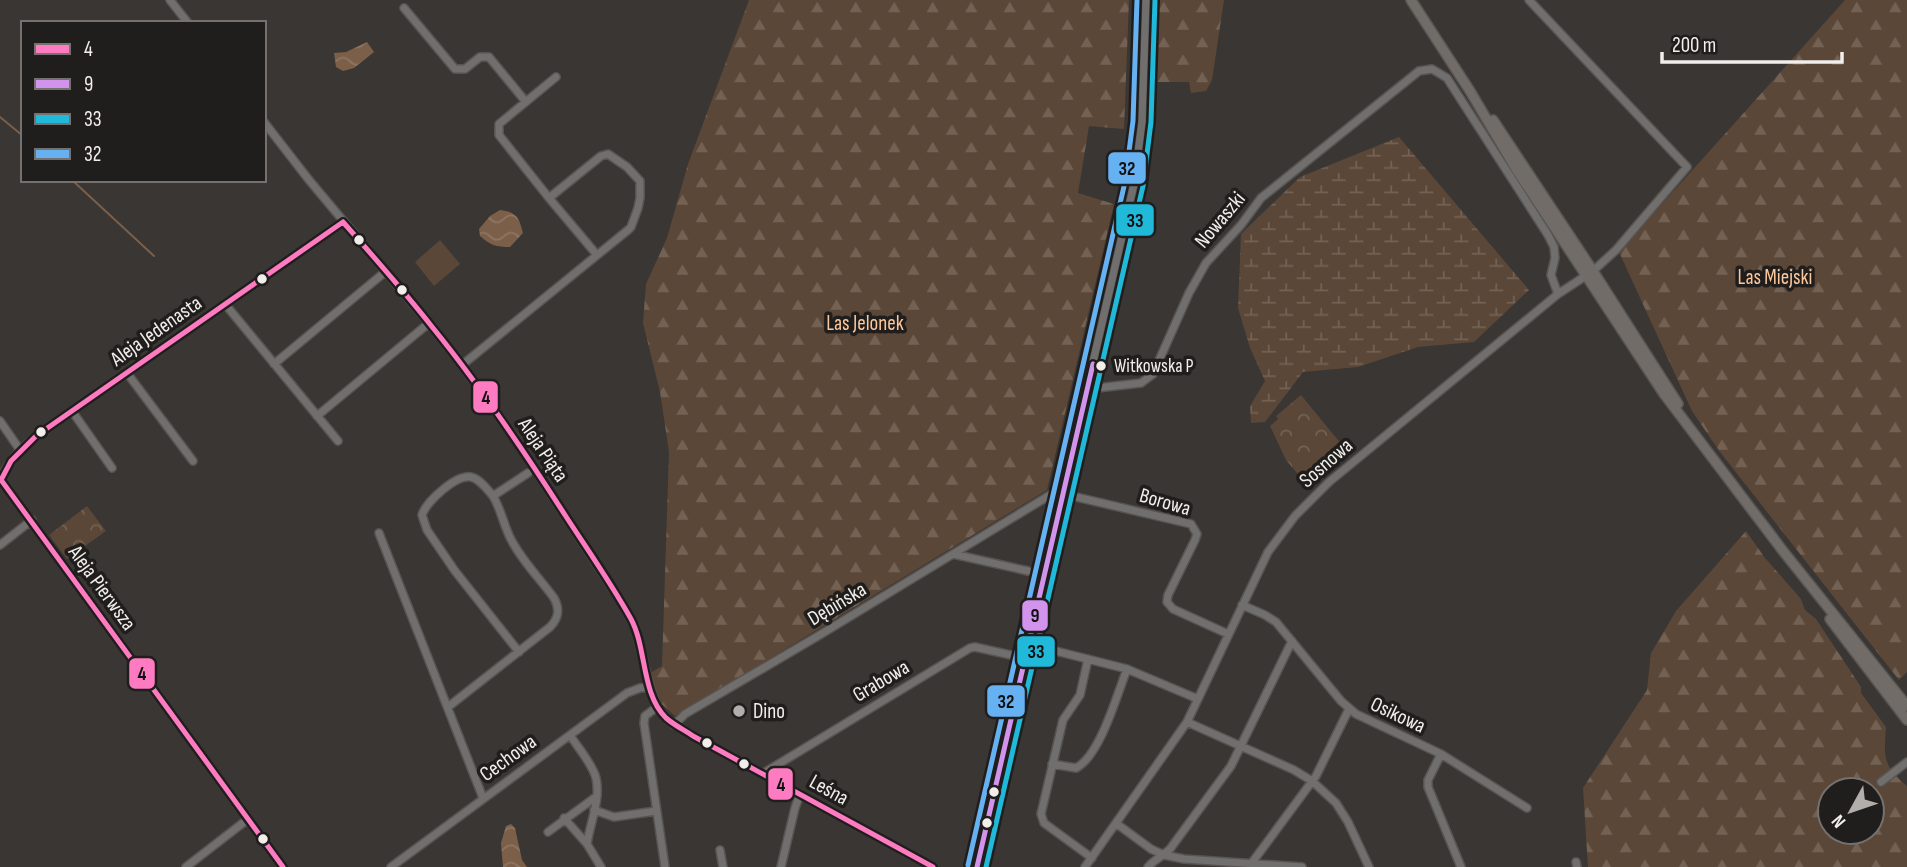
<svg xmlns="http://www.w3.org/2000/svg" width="1907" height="867" font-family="'Sofia Sans Condensed',sans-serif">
	<defs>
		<pattern id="forest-firs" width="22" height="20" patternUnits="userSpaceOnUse" patternTransform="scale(1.75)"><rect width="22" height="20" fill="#5b4737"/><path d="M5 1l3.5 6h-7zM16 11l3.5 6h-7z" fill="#736254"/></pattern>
		<pattern id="wetland-marsh" width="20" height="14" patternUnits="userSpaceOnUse" patternTransform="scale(1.75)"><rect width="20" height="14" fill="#5b4737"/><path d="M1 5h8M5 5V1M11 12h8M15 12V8" fill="none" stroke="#736254"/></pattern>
		<pattern id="park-crowns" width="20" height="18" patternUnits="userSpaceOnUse" patternTransform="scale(1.75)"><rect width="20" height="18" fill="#5b4737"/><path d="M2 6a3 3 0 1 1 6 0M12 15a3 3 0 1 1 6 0" fill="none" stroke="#736254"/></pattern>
		<pattern id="water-waves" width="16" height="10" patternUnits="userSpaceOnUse" patternTransform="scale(1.75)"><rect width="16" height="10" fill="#7b5f49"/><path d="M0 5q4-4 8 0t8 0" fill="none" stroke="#8e7663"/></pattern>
	</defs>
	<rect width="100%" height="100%" fill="#393634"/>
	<path fill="url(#forest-firs)" fill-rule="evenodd" d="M749,0H1129L1124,129L1089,126L1078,193L1114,204L1047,490L675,716L655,698L652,672L662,666L669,452L660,392L643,323L646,284L667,238L688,164Z
		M1155,0H1224L1212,80L1206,91L1191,93L1189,82H1150Z
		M1845,0H1907V672L1899,680L1720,452L1692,411L1619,252Z
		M1746,531L1765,558L1801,599L1805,610L1816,619L1861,687V693L1886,727C1884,757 1882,765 1907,786V867H1588L1583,788L1647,690L1651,653L1676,611ZM1830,790H1872V832H1830Z"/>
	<path fill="url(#wetland-marsh)" d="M1399,137L1529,290L1474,342L1418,347L1358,367L1303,372L1265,422L1251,423L1250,406L1265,381L1250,348L1238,308L1241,234L1300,177Z"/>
	<path fill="url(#park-crowns)" d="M1301,395L1342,445L1302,479L1286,460L1270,426L1278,419L1276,416Z
		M87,506L106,531L67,559L49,535Z"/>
	<path fill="#5b4737" d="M440,240L460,264L434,286L415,262Z"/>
	<path fill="url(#water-waves)" d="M367,42L374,52L354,68L343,71L336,67L334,53L346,52Z
		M500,210C517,212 519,218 523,233L510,247C496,247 490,245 480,236L479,229L490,216Z
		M511,824L515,828L522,860L527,867H503L501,843L506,826Z"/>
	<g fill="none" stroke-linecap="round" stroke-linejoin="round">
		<path stroke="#7b5f49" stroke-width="2" d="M0,117L23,136
			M72,180L154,256"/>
		<g stroke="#575452" stroke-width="10">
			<path id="minor" d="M170,0L188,23
				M404,8L455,69H465L480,57H489L526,102
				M264,122L309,180L429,323L462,365L514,437L622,603L635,627L650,687L657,707L668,720L693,736L933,867
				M549,198L499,135V124L556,77
				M225,304L338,441
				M274,364L385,272
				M462,365L628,230L631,227L638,208L640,198V181L627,167L608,154L601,156L549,198L597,255
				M127,373L193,461
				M1085,397L1097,388L1141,383L1153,374L1189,293L1206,263L1241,225L1261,198L1419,71L1432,69L1447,78L1548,235L1554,247L1555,258L1551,275L1558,294
				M72,411L112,468
				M317,416L429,323
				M0,421L20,450
				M1,480L283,867
				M0,481C7,462 21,449 36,436L343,222
				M379,533L483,798
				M0,545L32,520
				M953,554L1028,571
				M1242,605L1265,615L1276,622L1341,701L1356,714L1441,754L1527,808
				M1028,644L1127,669L1198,699
				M519,652L455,571L427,530L422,515C426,502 456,474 471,477C480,479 487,489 493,496L528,473
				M1088,659L1080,695L1063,720L1041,814L1044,823L1092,858
				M448,707L550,627C559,618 560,609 554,598C541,580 524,563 513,543C504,528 502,511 493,496
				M657,707L645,716L644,723L665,867
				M1187,722L1294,770L1312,781L1336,803L1348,822L1369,867
				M674,725L685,714L818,636L1055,492L1191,524L1197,534L1195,540L1168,595L1167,602L1173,609L1228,634
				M570,735C578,748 592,763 596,778C601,799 590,823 587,844L601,867
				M1441,754L1428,780V787L1461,867
				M1052,764L1076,768C1100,756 1117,695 1127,669
				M762,774L970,648L975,647L1024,658
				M1881,782L1907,762
				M594,810L614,817L656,811
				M564,818L587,844
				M1117,824L1151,849L1164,855L1184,859L1302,867
				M548,832L597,796
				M720,850L723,867
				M1576,862L1577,867
				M1251,864L1316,776L1349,709
				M186,867L248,819
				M391,867L627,693L640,688L650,687
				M781,867L795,808L800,794
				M977,867L1134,184L1142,122L1146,0
				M1085,867L1187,722L1268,552L1295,516L1329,482L1558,294L1593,271L1616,250L1687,167L1529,0
				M1148,867C1155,859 1163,856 1170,849L1231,766L1292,641"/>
		</g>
		<g stroke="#575452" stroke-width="12">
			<path id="major" d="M1411,0L1470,91L1516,169L1664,394L1783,551L1907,706
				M1493,120L1593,271L1678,404
				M1830,619L1907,720"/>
		</g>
		<use href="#minor" stroke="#716f6e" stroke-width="7"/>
		<use href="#major" stroke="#716c67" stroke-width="9"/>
		<g stroke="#201e1c" stroke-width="10">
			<path id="bus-1" d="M343,222C374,257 404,291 433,328C481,387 524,451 565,515C587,549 611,583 631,619C647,649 641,693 666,718C674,725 684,730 693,736L933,867
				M1,480L283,867
				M1,480L11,461L36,436L343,222"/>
		</g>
		<g stroke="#201e1c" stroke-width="10">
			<path id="bus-2" d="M977,867L1093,364"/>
		</g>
		<g stroke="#201e1c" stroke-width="10">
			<path id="bus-3" d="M986,867L1143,186L1151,122L1155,0"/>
		</g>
		<g stroke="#201e1c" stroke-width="10">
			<path id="bus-4" d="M968,865L1125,182L1133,121L1137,0"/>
		</g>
		<use href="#bus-1" stroke="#fe7ac1" stroke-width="5"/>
		<use href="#bus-2" stroke="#d193ec" stroke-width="5"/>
		<use href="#bus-3" stroke="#20b9da" stroke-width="5"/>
		<use href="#bus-4" stroke="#66b1f2" stroke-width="5"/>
	</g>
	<g fill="#f1eeeb" stroke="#201e1c" stroke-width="2.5">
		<circle cx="359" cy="240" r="6"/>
		<circle cx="262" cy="279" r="6"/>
		<circle cx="402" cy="290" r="6"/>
		<circle cx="1101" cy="366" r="6"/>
		<circle cx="41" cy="432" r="6"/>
		<circle cx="707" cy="743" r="6"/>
		<circle cx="744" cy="764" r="6"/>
		<circle cx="994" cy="792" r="6"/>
		<circle cx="987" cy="823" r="6"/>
		<circle cx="263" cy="839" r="6"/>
	</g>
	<circle fill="#b1aeab" stroke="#201e1c" stroke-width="2.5" cx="739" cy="711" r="7"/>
	<g text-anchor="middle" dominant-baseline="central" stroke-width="7" stroke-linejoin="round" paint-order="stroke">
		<g font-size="19" fill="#f1eeeb" stroke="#201e1c" text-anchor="start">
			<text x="1114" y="366">Witkowska P</text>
		</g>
		<g font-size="21" fill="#f1eeeb" stroke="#201e1c">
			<text transform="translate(1220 220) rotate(-50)">Nowaszki</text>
			<text transform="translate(156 331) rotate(-35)">Aleja Jedenasta</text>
			<text transform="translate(543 450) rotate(56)">Aleja Piąta</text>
			<text transform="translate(1326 463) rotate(-41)">Sosnowa</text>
			<text transform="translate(1165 502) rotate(16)">Borowa</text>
			<text transform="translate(102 588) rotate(54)">Aleja Pierwsza</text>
			<text transform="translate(837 604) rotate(-31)">Dębińska</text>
			<text transform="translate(881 681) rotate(-31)">Grabowa</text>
			<text transform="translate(1398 715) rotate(25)">Osikowa</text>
			<text transform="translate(508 758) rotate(-36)">Cechowa</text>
			<text transform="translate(829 790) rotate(29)">Leśna</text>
		</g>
		<g font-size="21" fill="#fcc79c" stroke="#201e1c">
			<text x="1775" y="277">Las Miejski</text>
			<text x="865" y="323">Las Jelonek</text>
		</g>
		<g font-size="21" fill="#f1eeeb" stroke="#201e1c" text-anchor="start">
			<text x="753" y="711">Dino</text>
		</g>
	</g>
	<g stroke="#201e1c" stroke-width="2.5">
		<rect x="1107" y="151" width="40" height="34" rx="7" fill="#66b1f2"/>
		<rect x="1115" y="203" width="40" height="34" rx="7" fill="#20b9da"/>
		<rect x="472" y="380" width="27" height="34" rx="7" fill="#fe7ac1"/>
		<rect x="1021" y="599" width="28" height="33" rx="7" fill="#d193ec"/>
		<rect x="1016" y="635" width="40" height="33" rx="7" fill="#20b9da"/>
		<rect x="128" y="657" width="28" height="33" rx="7" fill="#fe7ac1"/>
		<rect x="986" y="684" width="40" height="34" rx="7" fill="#66b1f2"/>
		<rect x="767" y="767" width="27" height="34" rx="7" fill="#fe7ac1"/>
	</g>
	<g font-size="19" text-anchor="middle" font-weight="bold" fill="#111">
		<text x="1127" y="175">32</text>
		<text x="1135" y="227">33</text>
		<text x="486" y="404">4</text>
		<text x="1035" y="622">9</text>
		<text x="1036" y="658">33</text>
		<text x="142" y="680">4</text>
		<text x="1006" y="708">32</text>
		<text x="781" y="791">4</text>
	</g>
	<rect x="21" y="21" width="245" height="161" fill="#201e1c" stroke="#74716f" stroke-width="2"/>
	<rect x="35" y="44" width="35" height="10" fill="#fe7ac1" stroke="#74716f" stroke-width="2"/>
	<text x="84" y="56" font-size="21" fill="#f1eeeb">4</text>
	<rect x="35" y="79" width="35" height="10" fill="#d193ec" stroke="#74716f" stroke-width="2"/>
	<text x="84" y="91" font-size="21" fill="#f1eeeb">9</text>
	<rect x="35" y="114" width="35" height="10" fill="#20b9da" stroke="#74716f" stroke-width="2"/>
	<text x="84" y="126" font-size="21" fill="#f1eeeb">33</text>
	<rect x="35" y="149" width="35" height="10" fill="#66b1f2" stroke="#74716f" stroke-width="2"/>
	<text x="84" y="161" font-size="21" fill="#f1eeeb">32</text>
	<g transform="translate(1851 811) rotate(230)"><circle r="33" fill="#201e1c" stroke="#74716f" stroke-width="2"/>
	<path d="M0-5L12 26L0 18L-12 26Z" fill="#b1aeab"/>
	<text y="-10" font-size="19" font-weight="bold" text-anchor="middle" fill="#f1eeeb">N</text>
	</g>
	<path d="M1662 52v10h180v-10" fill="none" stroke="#f1eeeb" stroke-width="3.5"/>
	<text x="1672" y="52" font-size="21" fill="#f1eeeb" stroke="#201e1c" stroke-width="5" paint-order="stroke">200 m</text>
</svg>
